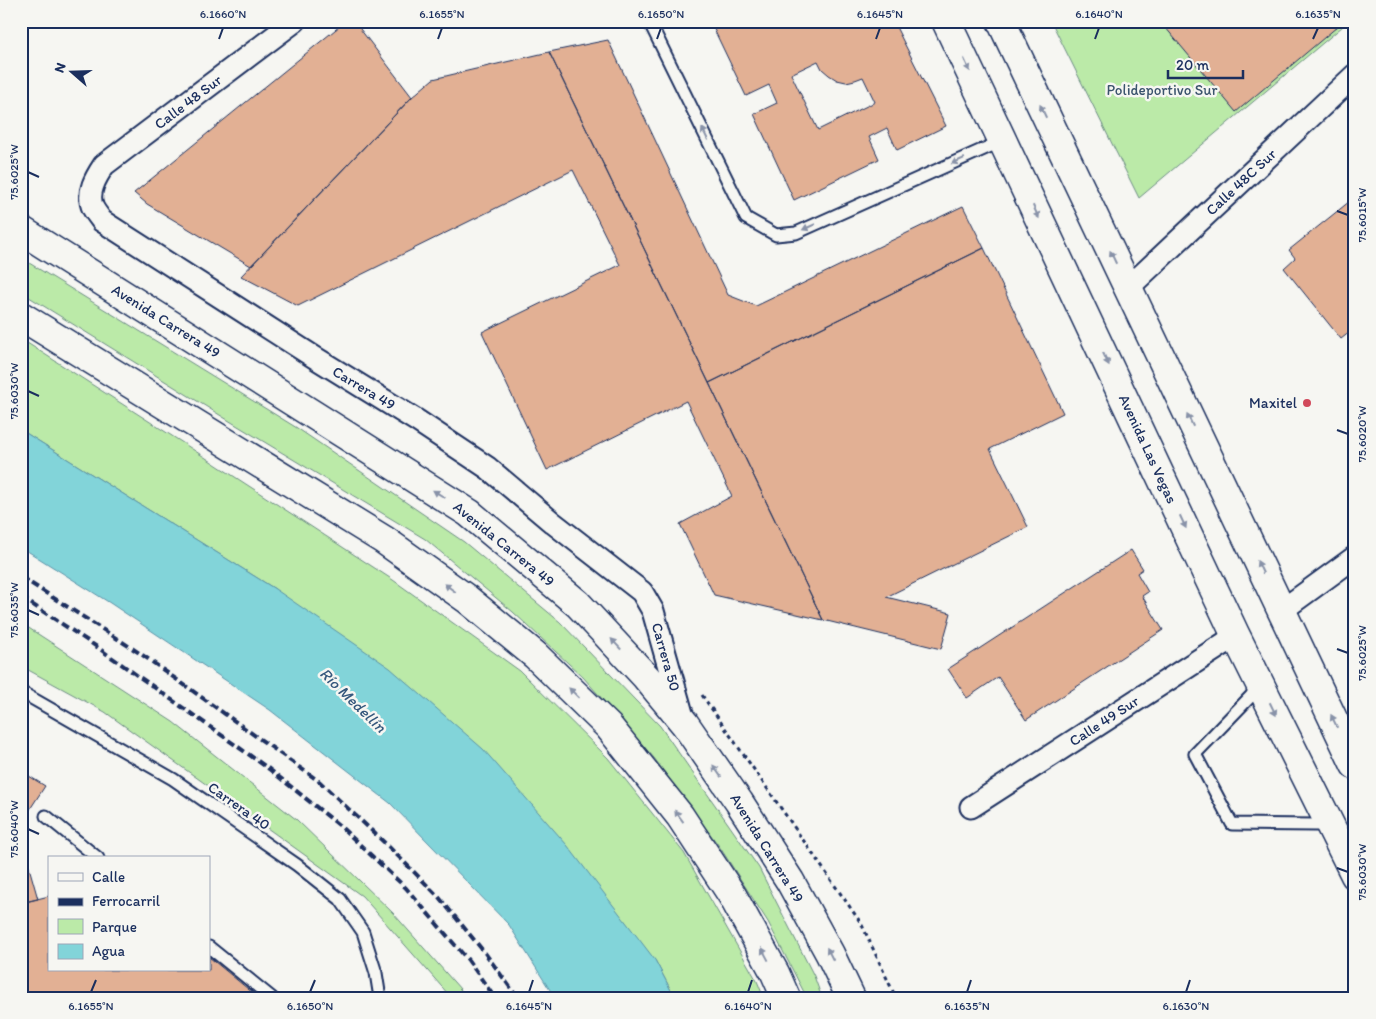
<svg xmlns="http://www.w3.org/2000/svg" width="1376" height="1019" font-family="Itim,sans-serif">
	<rect width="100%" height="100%" fill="#f6f6f2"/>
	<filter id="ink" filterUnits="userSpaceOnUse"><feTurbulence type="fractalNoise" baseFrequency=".02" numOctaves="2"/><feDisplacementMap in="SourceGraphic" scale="10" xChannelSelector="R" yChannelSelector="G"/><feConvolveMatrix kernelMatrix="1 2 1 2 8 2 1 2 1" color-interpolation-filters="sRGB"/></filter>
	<g filter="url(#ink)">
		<path fill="#bbeaa8" stroke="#6b8c83" d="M1051,21H1349L1139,198Z
			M21,258L297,428L464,542L560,622L660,726L759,868L814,976L822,998H807L768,922L719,846L654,758L583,677L513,612L425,539L223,417L21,292Z
			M21,339L186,445L393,580L520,671L608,758L684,853L757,981L764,998H675L655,960L275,589L21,430Z
			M21,623L173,722L297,820L393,913L468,998H452L449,995L362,896L105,712L21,666Z"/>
		<path fill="#82d4d9" stroke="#5992a8" d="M21,430L275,589L390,668L483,749L567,845L655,960L675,998H555L509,925L390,803L270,710L110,603L21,547Z"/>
		<path fill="#e2b094" stroke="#1b2f5e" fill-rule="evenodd" d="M346,21H354L412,97L251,266L147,204L134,193Z
			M710,21H893L946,126L897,150L887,128L869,137L879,159L794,200L754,114L777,103L769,85L746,96ZM818,61L822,69L829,75L837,80L846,82L855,80L863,77L875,102L818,130L791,74Z
			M1160,21H1344L1236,112Z
			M608,40L728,295L756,306L963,206L984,248L709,383L549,52Z
			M549,52L709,383L823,620L714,595L680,524L732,496L686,401L547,470L482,332L620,265L573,170L298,306L241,276L412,97L433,79Z
			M1355,197V328L1341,339L1284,268L1295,258L1289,250Z
			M984,248L1063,413L990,449L1028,527L886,597L951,613L941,649L823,620L709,383Z
			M1131,550L1143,569L1137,573L1148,592L1142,596L1163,630L1026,720L998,677L967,698L948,669Z
			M21,771L45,786L21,823Z
			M21,839L38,899L21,903Z
			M49,896V970H209V957L259,998H21V903Z"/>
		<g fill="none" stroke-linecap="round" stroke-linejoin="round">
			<g stroke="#1b2f5e" stroke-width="15">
				<path id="lane" d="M649,21L746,218L776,235L796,233L1002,141
					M1259,684L1251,696L1195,754L1232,824L1317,825L1329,826
					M21,692L173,779L297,865L340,899L363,932L376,973L380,998
					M46,816L98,858
					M209,947L272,998"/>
			</g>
			<g stroke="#1b2f5e" stroke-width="25">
				<path id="street" d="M295,21L104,165C96,177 86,193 93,208C95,212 99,217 102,221L314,357L416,420L488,468L552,522L642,592L653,611L683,717
					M1128,288L1355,75
					M1281,611L1355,557
					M971,807L1225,643L1235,634"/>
			</g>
			<g stroke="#1b2f5e" stroke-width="31">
				<path id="primary" d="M946,21L1235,634L1355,875
					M1001,21L1355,765"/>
			</g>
			<g stroke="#1b2f5e" stroke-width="31">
				<path id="highway" d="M21,230L469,513L578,604L646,677L685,724L739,802L790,881L830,954L851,998
					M21,316L384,540L467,599L535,655L609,727L680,816L732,895L775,973L786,998"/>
			</g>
			<path stroke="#1b2f5e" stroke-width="3" stroke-dasharray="4 4" stroke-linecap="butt" d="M702,695L861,923L896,998"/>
			<use href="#lane" stroke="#f6f6f2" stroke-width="11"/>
			<use href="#street" stroke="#f6f6f2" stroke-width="21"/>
			<use href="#primary" stroke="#f6f6f2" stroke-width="28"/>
			<use href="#highway" stroke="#f6f6f2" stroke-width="28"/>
			<path stroke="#1b2f5e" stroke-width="4" stroke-dasharray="8 4" stroke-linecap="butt" d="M21,577L141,654L320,782L388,846L438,896L485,953L518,998
				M21,597L97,647L199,719L269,769L340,826L406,888L468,960L495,998"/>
		</g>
		<defs><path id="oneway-solid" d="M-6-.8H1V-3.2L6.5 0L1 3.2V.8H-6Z" transform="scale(1.25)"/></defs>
		<g fill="#8892a8">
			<use href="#oneway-solid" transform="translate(967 65) rotate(65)"/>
			<use href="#oneway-solid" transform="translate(1043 111) rotate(-115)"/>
			<use href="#oneway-solid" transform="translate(705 134) rotate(-116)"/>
			<use href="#oneway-solid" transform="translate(958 161) rotate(156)"/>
			<use href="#oneway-solid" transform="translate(1036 212) rotate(65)"/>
			<use href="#oneway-solid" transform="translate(809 227) rotate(156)"/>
			<use href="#oneway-solid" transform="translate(1113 257) rotate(-115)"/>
			<use href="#oneway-solid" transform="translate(1106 359) rotate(65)"/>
			<use href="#oneway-solid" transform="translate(1190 420) rotate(-115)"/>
			<use href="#oneway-solid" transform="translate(439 494) rotate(-148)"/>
			<use href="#oneway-solid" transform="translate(1183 522) rotate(65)"/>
			<use href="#oneway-solid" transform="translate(1260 567) rotate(-115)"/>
			<use href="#oneway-solid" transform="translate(450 588) rotate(-144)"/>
			<use href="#oneway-solid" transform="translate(616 644) rotate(-133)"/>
			<use href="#oneway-solid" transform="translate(574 693) rotate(-135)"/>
			<use href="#oneway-solid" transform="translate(1273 709) rotate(64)"/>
			<use href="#oneway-solid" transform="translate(1334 721) rotate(-116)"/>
			<use href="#oneway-solid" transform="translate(717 771) rotate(-125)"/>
			<use href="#oneway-solid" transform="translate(679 816) rotate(-126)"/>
			<use href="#oneway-solid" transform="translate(765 954) rotate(-118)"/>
			<use href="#oneway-solid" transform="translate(830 954) rotate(-117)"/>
		</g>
	</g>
	<path fill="none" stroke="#1b2f5e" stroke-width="2" d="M219,39L223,28M438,39L442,28M657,39L661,28M876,39L880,28M1095,39L1099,28M1313,39L1318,28M28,172L39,177M1337,211L1348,215M28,391L39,396M1337,430L1348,434M28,610L39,615M1337,649L1348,653M28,829L39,834M1337,868L1348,872M91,992L96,980M310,992L315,980M529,992L533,980M748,992L752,980M967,992L971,980M1186,992L1190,980"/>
	<circle fill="#d1495b" stroke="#f6f6f2" stroke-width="2" cx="1307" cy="403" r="5"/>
	<g text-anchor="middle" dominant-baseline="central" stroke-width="5" stroke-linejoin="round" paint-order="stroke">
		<g font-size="15" fill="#3b546d" stroke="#f6f6f2">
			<text x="1162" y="90">Polideportivo Sur</text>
		</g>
		<g font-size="15" fill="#1b2f5e" stroke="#f6f6f2">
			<text transform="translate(188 102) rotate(-37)">Calle 48 Sur</text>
			<text transform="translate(1241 182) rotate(-43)">Calle 48C Sur</text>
			<text transform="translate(166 321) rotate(32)">Avenida Carrera 49</text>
			<text transform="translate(364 388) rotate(31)">Carrera 49</text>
			<text transform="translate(1148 449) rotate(65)">Avenida Las Vegas</text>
			<text transform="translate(504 544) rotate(39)">Avenida Carrera 49</text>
			<text transform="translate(666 657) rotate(74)">Carrera 50</text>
			<text transform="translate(1104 721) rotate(-33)">Calle 49 Sur</text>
			<text transform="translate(239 806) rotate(35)">Carrera 40</text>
			<text transform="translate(767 848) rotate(58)">Avenida Carrera 49</text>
		</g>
		<g font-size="15" fill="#1b2f5e" stroke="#f6f6f2" text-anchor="end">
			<text x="1297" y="403">Maxitel</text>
		</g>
		<g font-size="16" font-style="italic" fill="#35587d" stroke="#f6f6f2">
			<text transform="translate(353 700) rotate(44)">Río Medellín</text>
		</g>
	</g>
	<rect width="1376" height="1019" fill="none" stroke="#f6f6f2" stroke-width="55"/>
	<rect x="48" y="856" width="162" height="115" fill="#f6f6f2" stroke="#9ea6b7"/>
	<rect x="58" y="873" width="25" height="8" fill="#f6f6f2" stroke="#9ea6b7"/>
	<text x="92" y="882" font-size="15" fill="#1b2f5e">Calle</text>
	<rect x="58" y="898" width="25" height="8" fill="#1b2f5e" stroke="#9ea6b7"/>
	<text x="92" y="906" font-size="15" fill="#1b2f5e">Ferrocarril</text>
	<rect x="58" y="919" width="25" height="15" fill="#bbeaa8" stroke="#9ea6b7"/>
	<text x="92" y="932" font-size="15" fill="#1b2f5e">Parque</text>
	<rect x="58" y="944" width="25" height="15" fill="#82d4d9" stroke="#9ea6b7"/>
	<text x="92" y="956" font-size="15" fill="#1b2f5e">Agua</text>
	<g transform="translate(72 72) rotate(290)" stroke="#f6f6f2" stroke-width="4" paint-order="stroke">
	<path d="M0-4L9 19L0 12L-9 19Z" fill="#1b2f5e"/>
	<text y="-8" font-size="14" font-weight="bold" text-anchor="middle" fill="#1b2f5e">N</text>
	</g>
	<path d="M1168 70v8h75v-8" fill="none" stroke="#1b2f5e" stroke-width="2.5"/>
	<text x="1176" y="70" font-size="15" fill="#1b2f5e" stroke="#f6f6f2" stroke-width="4" paint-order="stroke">20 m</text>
	<rect x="28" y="28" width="1320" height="964" fill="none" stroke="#1b2f5e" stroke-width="2"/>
	<g font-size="12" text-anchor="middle" fill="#1b2f5e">
		<text x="223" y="18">6.1660°N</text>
		<text x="442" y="18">6.1655°N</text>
		<text x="661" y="18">6.1650°N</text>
		<text x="880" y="18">6.1645°N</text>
		<text x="1099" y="18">6.1640°N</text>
		<text x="1318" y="18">6.1635°N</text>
		<text transform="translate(14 172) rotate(-90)" y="4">75.6025°W</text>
		<text transform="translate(1362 215) rotate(-90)" y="4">75.6015°W</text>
		<text transform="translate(14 391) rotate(-90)" y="4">75.6030°W</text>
		<text transform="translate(1362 434) rotate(-90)" y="4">75.6020°W</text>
		<text transform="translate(14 610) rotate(-90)" y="4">75.6035°W</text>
		<text transform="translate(1362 653) rotate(-90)" y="4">75.6025°W</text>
		<text transform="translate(14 829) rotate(-90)" y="4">75.6040°W</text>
		<text transform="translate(1362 872) rotate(-90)" y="4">75.6030°W</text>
		<text x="91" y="1010">6.1655°N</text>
		<text x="310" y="1010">6.1650°N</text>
		<text x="529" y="1010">6.1645°N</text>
		<text x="748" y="1010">6.1640°N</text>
		<text x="967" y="1010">6.1635°N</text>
		<text x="1186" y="1010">6.1630°N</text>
	</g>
</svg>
